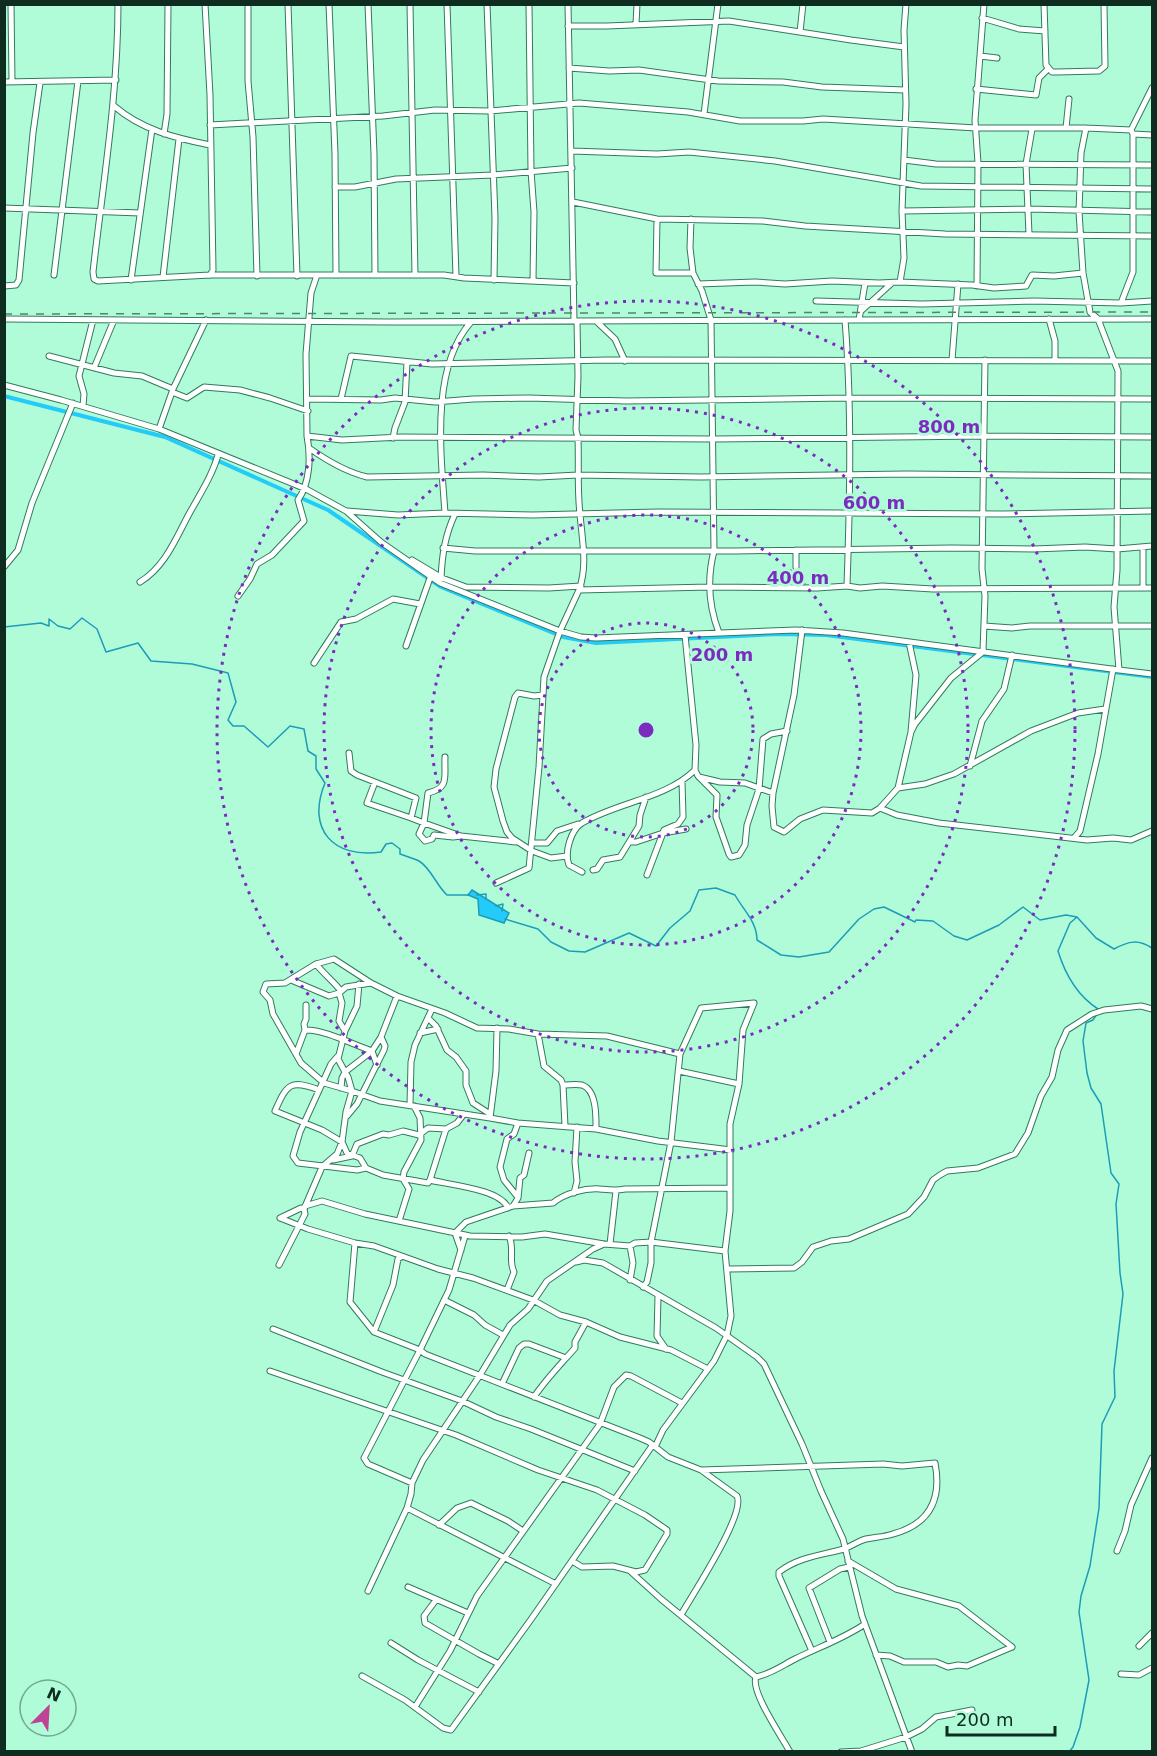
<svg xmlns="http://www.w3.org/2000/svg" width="1157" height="1756" font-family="'DejaVu Sans',sans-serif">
	<rect width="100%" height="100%" fill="#b1fcd8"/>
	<path fill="#22cbf9" stroke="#1c9cb8" stroke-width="1.5" d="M472,890L509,913L504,923L479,915L478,899L468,895Z"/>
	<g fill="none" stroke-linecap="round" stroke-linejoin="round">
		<path stroke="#1c9cb8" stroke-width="1.5" d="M4,627L41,623L49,626V619L58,626L70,629L82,618L97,629L106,652L138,643L151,661L192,664L228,673L236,702L228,720L233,726H244L268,747L290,726L304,729L308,751L316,756V769L325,783C306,829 333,859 381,852L386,844L392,843L400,849V854C406,856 413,858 419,861C431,868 436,885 447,895H469
			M477,895L486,894V899
			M496,906L503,904L502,911
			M1077,917L1070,923L1058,951C1065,974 1078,996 1098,1009
			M505,919L538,929L551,942L569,951L585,952L629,933L656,946L670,928L690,911L699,890L716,888L735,895C744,911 757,922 757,940L781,955L799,957L829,952L859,919L874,909L884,907L915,922L916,920L933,921L954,936L967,940L999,925L1023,907L1040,920L1066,915L1077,917L1096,938L1114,949C1129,941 1138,939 1152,948
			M1069,1752L1073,1747L1080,1727L1089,1680L1079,1612L1081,1596L1090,1566L1099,1508L1102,1424L1115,1397L1114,1371L1123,1294L1120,1273L1116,1204L1119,1184L1111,1173L1101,1104L1091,1088L1087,1073L1083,1041L1086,1023L1093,1020L1097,1014"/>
		<path stroke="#22cbf9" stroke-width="4" d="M4,396L165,437L328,510L441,587L563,637L596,643L779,634L826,635L1152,677"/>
		<g stroke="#317b5c" stroke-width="7">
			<path id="minor" d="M11,4L12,82
				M118,4C118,95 103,183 93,272L94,279L98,281L210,275H444L464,278L574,283
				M205,4L210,95L213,270L210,275
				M248,4V81L253,137L257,276
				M288,4L297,276
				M329,4L335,154L336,275
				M368,4L374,154L375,275
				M410,4L415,275
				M447,4L456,276
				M487,4L495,218L494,280
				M529,4L531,171L534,212L533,281
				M568,4L574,321L1152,319
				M1044,4L1046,65L1052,72H1057L1099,71L1105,66L1104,4
				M982,18L1019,29L1045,31
				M636,24L637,4
				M568,26H607L729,21L851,40L904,47
				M800,32L803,4
				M980,56L997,58
				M569,68L609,71L639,70L718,81L783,82L822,87L905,90
				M4,82L116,80
				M976,89L1036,95L1039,78L1048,69
				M114,106C142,130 175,138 210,145
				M704,114L718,4
				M210,125L383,116L435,110L490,111L579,103L688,112L740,121H803L823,119L976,128H1086L1131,130L1152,88
				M1066,128L1069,99
				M1086,128L1081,153L1079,212L1083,273L1090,312L1098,319L1118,371L1117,570L1114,607L1119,670L1152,674
				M164,134L167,114L168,4
				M1133,134L1152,135
				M572,151L657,154L689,152L775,161L921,186L1152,189
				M904,160L936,164L1152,165
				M335,187H355L396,179L493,175L572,168
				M573,202L657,219L763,221L805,226L945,234L1152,236
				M4,208L140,213
				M902,211L1029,209L1152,212
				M657,219L656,273H693
				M691,219L690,248L693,273L702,291L711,320L714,551C707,578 709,607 719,633
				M1029,234L1026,164L1032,129
				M54,275L78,81
				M163,277L179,139
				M131,280L152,129
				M900,282L972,285L994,288L1026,286L1032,275L1054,276L1083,273
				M698,284L755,282L785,284L832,281L879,283L900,282L904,258L902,211L906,104L904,30L906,4
				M4,286L16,285L19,280L33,133L40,83
				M977,286L978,163L975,120L984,4
				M816,301L922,304L1034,301L1121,303L1152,301
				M1121,303L1133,272V134L1131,130
				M861,311L892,283
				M4,319L389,322L574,321
				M1049,319L1055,341V361
				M845,320C852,407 850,499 847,586
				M859,320L865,283
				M577,321L578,376L576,430L578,438C579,463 577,489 580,514C582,540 588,565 579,590
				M597,322L615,339L625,361
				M49,356L114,373L142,376L173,389L172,392L187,398L204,387L240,390L270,398L308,411
				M952,360L958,284
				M94,368L114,320
				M4,385L61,400L159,429L306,489L346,511L381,542L440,583L560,631L581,637L596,638L796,630L843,633L1119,670
				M173,389L206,320
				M308,399L381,400L395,398L435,402L473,399L529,398L626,401L848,398L1152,399
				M341,399L351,356L432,364L606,360L1152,361
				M83,406L84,394L79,376L93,320
				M159,429L172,392
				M307,436L342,440L401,437L714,439L984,436L1152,437
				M393,438L395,428L405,402L407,362
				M309,448C326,460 346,472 367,477L483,475L539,477L578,475L701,477L906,474L1152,476
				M347,511L398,515L445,513L533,515L657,512L1003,514L1152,511
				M445,513C441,455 430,368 471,322
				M443,548L475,551H736L951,548L1034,549L1085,547L1117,549L1152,546
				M412,560L442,578L466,587L549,588L581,586
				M4,567L18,550L32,503L73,403
				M796,567V550
				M441,579C442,555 445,535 455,514
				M140,582C165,567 176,538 189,514C200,494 212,476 218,455
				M1143,588V547
				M238,596L250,579L257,564L272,555L304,521L298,500C310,483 311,457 307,436L306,354L311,293L317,275
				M984,626L1012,628L1030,626H1152
				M802,630L794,695L773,793L772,806L774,827L784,832L800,819L823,810L872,813L880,808L898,788L911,732L915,724L951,678L984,651
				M909,642L916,675L911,732
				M406,646L430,578
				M983,651L985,596L982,569L985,360
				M314,663L341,622L356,619L393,599L420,604
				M543,695L534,696L518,693L515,697L496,769L494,787L503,821L507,832L512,838L532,851L551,858L567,856
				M349,753L351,771L357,775L416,798L411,818L367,803L375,782
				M970,766L982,721L1004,689L1012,655
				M695,770L698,776L717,795L716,817L729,854L731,857L739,855L745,845L747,825L759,789L763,739L771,734L787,731
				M699,777L720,782L745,783L773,793
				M898,788L925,784L954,774L1031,731L1078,713L1105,709
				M880,808L897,815L939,823L1087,840L1113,838L1131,840L1152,831
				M411,818L424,823L461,836L453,837L434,835L432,839L425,841L419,834L424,823L428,793C450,788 444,777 445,757
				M461,836L516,842
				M1074,838L1080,831L1098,754L1113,669
				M630,842H636L663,833L686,829
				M532,843H547L557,831L578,824
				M593,870L597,869L603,860L620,857L639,826L640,815L646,797
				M582,872L569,865C564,852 571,830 582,823C618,802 665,799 695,770L696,745L685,635
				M647,875L664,830L678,824L683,817L682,781
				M496,883L529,868L539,767L544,677L560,631L579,590L710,587L817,588L847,586L860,588L882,586L933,589L1152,588
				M316,964C321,971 337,985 340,990
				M291,980L329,996L339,993L346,987L371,983
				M339,993L342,1003L339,1021L345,1031L338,1059L345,1072L342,1078L341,1088
				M428,1018L436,1026L447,1050L456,1057L466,1071V1085L473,1103L490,1114
				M497,1028L496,1071L490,1118L380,1101L352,1091L324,1083L301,1063L273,1014L270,1000L263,992L266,984L285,983L316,964L334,959L371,983L397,996L445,1013L477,1028L509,1029L538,1034L607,1036L680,1054
				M305,1030L304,1024L306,1019V1005
				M345,1031L357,1006L359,984
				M420,1033L438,1029
				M538,1034L544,1066L561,1080L563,1085L565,1126
				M296,1054L305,1030C323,1029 354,1045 372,1051
				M338,1056L331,1064L300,1132L293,1156L298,1163L357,1170L366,1168L383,1175L428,1183L430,1180L446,1129L457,1123L464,1114
				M377,1065L372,1051L381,1037L397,996
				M679,1071L739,1084
				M563,1085C569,1085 577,1084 582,1085C597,1090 596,1117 596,1129
				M319,1090C290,1079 287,1084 275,1111L322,1130L342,1142L347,1153L360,1158L366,1168
				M410,1105L411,1062L415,1045L432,1009
				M347,1116L357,1104L384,1050L385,1046L381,1037
				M490,1118L518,1123L596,1129L658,1141L731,1150
				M333,1160L352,1156L357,1144L383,1134L389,1135L403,1131L419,1135L428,1128L446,1129
				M430,1180C450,1185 500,1189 508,1208
				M574,1193L577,1181L575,1162L577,1127
				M517,1196L504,1180L500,1167L507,1139L514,1134L518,1123
				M305,1206L322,1201L365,1214L470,1236L522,1237L545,1234L604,1244L630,1246L635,1243L651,1242L725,1251
				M513,1206L518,1198L520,1178L524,1175L529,1153
				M280,1218L308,1229L355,1243L374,1246L438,1269L473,1278L533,1300L560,1315L586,1322L620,1337L671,1350L708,1369
				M280,1218L301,1208L304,1209
				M399,1221L409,1189L403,1179L404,1172L421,1140L420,1118L414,1106
				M355,1243L350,1302L374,1332L420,1350L425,1354L640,1438L649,1442L668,1457L701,1470L737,1496C746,1514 692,1595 681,1615
				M610,1244L616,1191
				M461,1250L455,1233L466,1222L513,1206L553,1203C565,1193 585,1188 600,1189C610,1190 616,1191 625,1189L730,1188
				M576,1262L584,1260L603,1263L716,1328L757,1357L764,1364L802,1444L821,1491L843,1539L862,1616L912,1752
				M279,1265L305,1214L304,1209L322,1167L337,1154L342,1142L346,1112L352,1091L348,1077L345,1072L372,1051
				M728,1269L794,1268L802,1262L813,1247L831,1241L849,1239L908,1214L924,1197L933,1180L940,1175L947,1171L978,1168L1015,1154L1028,1133L1041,1096L1052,1077L1058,1050L1067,1030L1092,1014L1104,1010L1141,1006L1152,1009
				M630,1280L633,1263L630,1246
				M643,1287L647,1282L651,1263V1242L671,1142L680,1054L701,1008L754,1003L743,1030L739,1084L730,1124V1211L725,1251L731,1316L727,1335L714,1361L663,1430L655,1447
				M507,1290L514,1272C508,1260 515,1249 509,1236
				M658,1296L657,1336L666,1349
				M444,1300L474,1315L485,1325L503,1335
				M273,1329L382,1372L462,1401L496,1417L531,1429L635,1471
				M374,1332L393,1285L398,1259L401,1257
				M270,1371L456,1435L538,1470L597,1490L645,1515L667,1530V1534L645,1570L636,1572L613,1566L582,1567L572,1561
				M502,1384L519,1348L524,1344H529L566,1358
				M534,1397C546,1379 561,1364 575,1348V1342L586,1322
				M701,1470L883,1464L902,1466L935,1463C942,1499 930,1524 893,1534C884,1537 875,1537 866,1539C858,1541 852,1546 844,1549C822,1555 798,1557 779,1572V1576L812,1651
				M412,1483L368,1464L364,1458L420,1350L449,1290L465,1236
				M407,1508L556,1584
				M439,1525L457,1508L471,1503L508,1521L523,1531
				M1117,1551L1125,1531L1131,1505L1152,1458
				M848,1561L896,1589L959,1606L1012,1647
				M630,1571L661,1599L756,1677
				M408,1587L468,1613
				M368,1591L407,1508L411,1494L412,1483L423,1460L480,1375L510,1325L528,1309L547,1281L593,1249L604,1244
				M436,1600L424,1616L425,1623L479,1654L499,1664
				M830,1642L809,1588L840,1569L849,1567
				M391,1643L418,1660L479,1692
				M1139,1646L1152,1633
				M876,1655L890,1656L904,1662H936L948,1667L958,1665L967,1666L1012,1647
				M1121,1674L1139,1675L1152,1668
				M362,1676L405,1700L443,1728L451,1730L532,1618L652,1446
				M756,1677C771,1674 783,1665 795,1659C819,1647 843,1639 865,1624
				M756,1677C750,1691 782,1737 790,1752
				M415,1707L450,1651L477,1596L600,1424L614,1387L626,1375L631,1376L682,1403
				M841,1752L861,1751L906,1737L922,1729L936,1717L972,1710"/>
		</g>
		<use href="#minor" stroke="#fff" stroke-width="5"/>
		<path stroke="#52836c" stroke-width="1.5" stroke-dasharray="8 8" stroke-linecap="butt" d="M4,314L1152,312"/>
	</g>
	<g fill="none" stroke="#7b2cbf" stroke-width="3" stroke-dasharray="3 6">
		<circle cx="646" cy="730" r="107"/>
		<circle cx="646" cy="730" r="215"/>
		<circle cx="646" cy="730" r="322"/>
		<circle cx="646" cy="730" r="429"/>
	</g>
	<circle cx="646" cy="730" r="9" fill="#7b2cbf" stroke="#b1fcd8" stroke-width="3"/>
	<g font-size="18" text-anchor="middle" font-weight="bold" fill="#7b2cbf" stroke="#b1fcd8" stroke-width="6" stroke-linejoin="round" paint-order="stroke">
		<text x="949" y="433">800 m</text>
		<text x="874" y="509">600 m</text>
		<text x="798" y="584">400 m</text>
		<text x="722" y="661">200 m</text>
	</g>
	<rect width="1157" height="1756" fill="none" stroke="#0e2d20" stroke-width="12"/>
	<g transform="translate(48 1708) rotate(24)"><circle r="28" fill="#b1fcd8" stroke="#70a98e" stroke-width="1.5"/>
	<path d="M0-4.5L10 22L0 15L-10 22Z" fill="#bf4496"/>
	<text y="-9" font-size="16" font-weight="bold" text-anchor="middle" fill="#0e2d20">N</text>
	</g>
	<path d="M947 1726v9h108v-9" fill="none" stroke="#0e2d20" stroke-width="3"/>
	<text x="956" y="1726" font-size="18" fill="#0e2d20" stroke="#b1fcd8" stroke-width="4.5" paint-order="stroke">200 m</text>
</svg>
